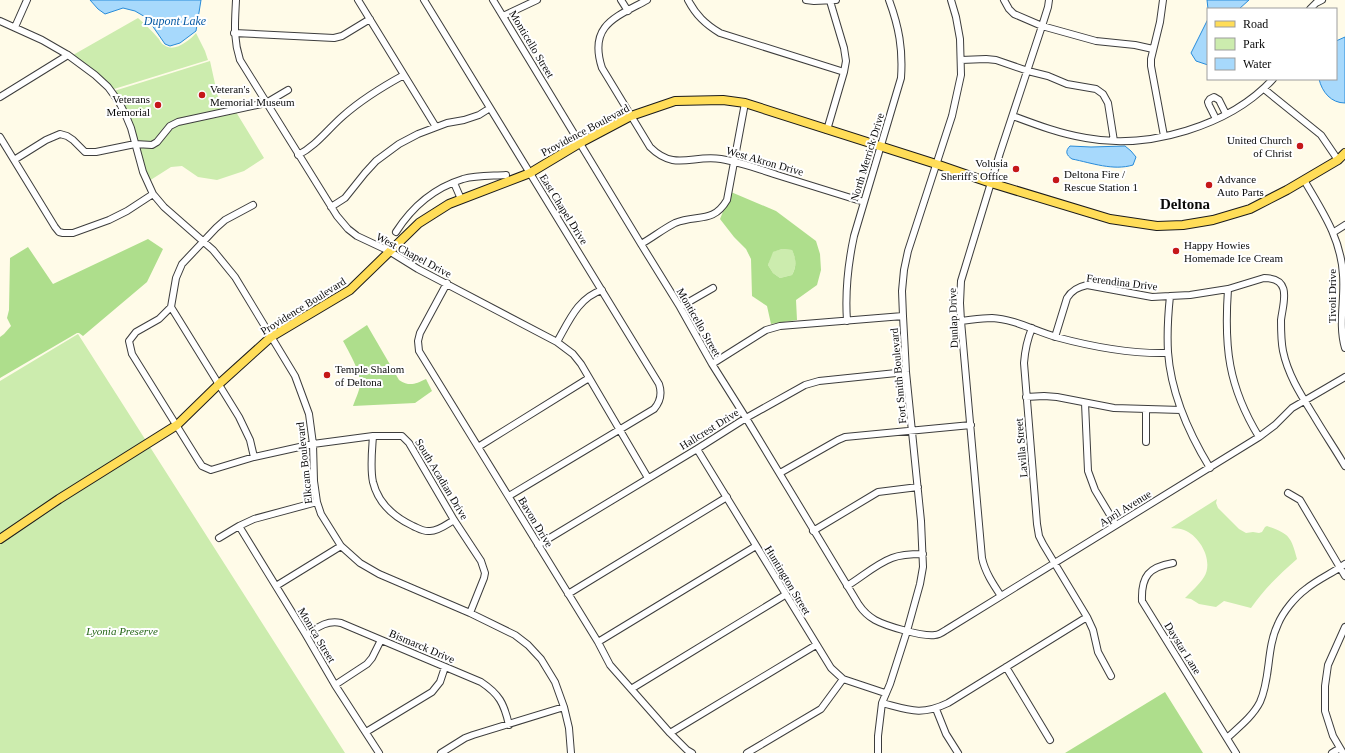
<svg xmlns="http://www.w3.org/2000/svg" width="1345" height="753" font-family="'Times New Roman',serif">
	<rect width="100%" height="100%" fill="#fffbe8"/>
	<path fill="#ccecae" d="M138,18C145,24 152,31 158,38C160,40 161,44 164,45C174,53 189,41 196,33L205,51L208,60L114,89C102,76 87,67 73,55Z
		M210,61L221,111L173,122L158,140L150,142H139L136,139L114,91Z
		M236,112L264,158L244,171L217,180L198,177L182,166L171,167L149,181L145,170L138,147H152L172,127L178,124Z
		M782,249L792,250C796,258 797,266 792,275L780,278L773,273L768,265L772,252Z
		M78,334L345,753H0V381Z
		M1217,499L1216,503L1218,508L1239,529L1246,533L1253,532L1259,533L1262,532L1265,527L1267,526C1289,534 1291,536 1297,559C1279,575 1265,588 1251,608L1224,601L1216,607L1199,604L1191,599L1185,598C1191,592 1199,585 1204,577C1214,561 1200,536 1184,530C1180,528 1175,529 1171,528Z"/>
	<path fill="#aede8c" fill-rule="evenodd" d="M731,192L776,211L816,241L820,254L821,270L817,285L796,300L797,320L771,324L767,306L752,296L751,259L746,249L734,237L720,219ZM782,249L792,250C796,259 797,266 792,275L780,278L773,273L768,265L773,252Z
		M148,239L163,249L147,282L83,336L79,333H77L0,378V337L4,334L11,326L7,318L9,310L10,258L28,247L53,284Z
		M367,325L399,380C410,387 415,384 426,379L432,391L415,403L353,406C355,400 359,392 360,385C361,372 349,352 343,341Z
		M1165,692L1203,753H1065Z"/>
	<path fill="#a7d9fc" stroke="#288bd9" d="M90,0H201L196,31L180,43L170,46L165,44L147,18L135,11L123,8L105,14L98,9Z
		M1207,0H1249L1239,9H1208Z
		M1208,19V65L1196,61L1191,53Z
		M1345,37V103C1331,103 1322,92 1319,79H1336V41Z
		M1070,146L1091,147L1125,146L1131,151L1136,157L1133,165C1113,171 1092,163 1072,159C1066,155 1065,151 1070,146Z"/>
	<g fill="none" stroke-linecap="round" stroke-linejoin="round">
		<g stroke="#3d3d3d" stroke-width="8">
			<path id="minor" d="M236,0C235,23 233,38 240,60L337,216L348,229L357,236L389,251L418,269L557,342L573,354L581,364L648,478
				M358,0L436,127
				M424,0L659,384C662,393 661,401 654,409L509,496
				M493,0L641,244L680,307L712,364L746,418L859,605C863,611 868,616 875,620C886,626 923,637 935,635C939,635 943,632 946,630L1259,437L1275,425L1292,408L1345,377
				M621,0L628,11
				M647,0C616,17 588,25 602,68L650,147C675,172 693,154 721,159C740,162 759,169 777,175C806,184 835,193 864,202
				M688,0C696,15 705,24 720,33L844,72
				M806,0L814,1L836,0
				M1004,0L1009,9L1014,14L1042,26L1096,41L1135,45L1153,49
				M1163,0L1160,22L1151,59V66L1164,136
				M1310,9L1316,3L1322,0
				M503,16L537,0
				M0,21L42,40L68,55L95,75L108,87L119,102L126,116L131,128L143,172L153,194L164,207L213,250L235,277L295,376L309,414L313,444L314,481L317,502L321,514L341,546L360,563L379,574L470,613L515,635L528,645L541,659L555,682L564,707L569,728L571,753
				M15,27L27,0
				M234,33L334,38L342,36L370,19
				M961,60L986,59L996,60L1028,71L1048,76L1067,84L1096,89L1103,94L1108,103L1114,141
				M1264,89L1321,135L1338,160
				M0,97L68,55
				M1013,116C1037,125 1061,134 1086,138C1148,150 1230,126 1273,79
				M1216,119L1209,105L1208,102L1210,99L1214,97L1219,100L1226,114
				M827,130L844,72L846,61L844,48L830,1
				M0,137L55,227L59,232L63,233H73L109,220L127,211L153,194
				M298,155C316,146 328,129 343,116C361,100 382,87 404,75
				M14,160L46,140L60,134L67,136L73,140L85,152H96L135,144L152,145L157,142L170,126L178,122L266,103L288,90
				M1304,180C1322,211 1341,238 1343,275C1345,300 1338,324 1345,348
				M454,183L461,199
				M253,205L225,220L216,228L182,264L176,278L171,307L159,319L136,332L129,341L132,354L198,460L202,466L211,470L254,457L313,444L373,436H402L409,443L454,520L481,561L485,573L484,578L470,613
				M331,207L345,198L365,173L376,161L399,144L418,134L447,123L464,120L479,115L490,108
				M396,232C412,207 434,188 463,179C477,175 492,176 506,175
				M1334,232L1345,225
				M641,244C652,238 663,229 675,223C697,214 713,224 727,200L745,103
				M447,283L420,333L418,341L419,351L598,642L610,665L670,733L687,750L692,753
				M1228,289C1224,347 1228,386 1259,437
				M1170,296C1168,315 1167,334 1168,352C1171,394 1188,432 1210,468
				M171,307L239,417L250,440L254,457
				M680,307L713,288
				M847,321C845,292 848,264 854,236L901,78C903,49 899,27 889,0
				M961,321C971,320 981,318 992,318C1014,319 1035,331 1056,337C1093,347 1130,354 1168,353
				M1032,328C1027,340 1025,350 1024,363L1037,524L1039,536L1043,544L1087,617L1093,630L1098,652L1111,676
				M1055,337L1067,298C1072,290 1078,287 1087,285L1152,297L1170,296L1190,295L1228,289L1264,278C1293,278 1283,303 1281,320C1281,330 1281,341 1283,351C1288,375 1301,395 1314,416C1324,433 1335,449 1345,466
				M557,342C569,321 578,298 602,290
				M712,364L766,330L780,326L903,316
				M1026,397L1044,396L1057,397L1114,408L1181,410
				M1085,403L1088,471L1095,490L1116,525
				M1146,409V442
				M373,436C372,451 370,468 373,482C378,503 394,517 413,526C418,528 423,532 430,531C439,531 447,524 454,520
				M478,447L589,378
				M697,449L831,668L843,679L885,693
				M780,473L838,440L845,437L971,425
				M1288,493L1300,500L1345,576
				M239,526L306,635L335,685L379,753
				M813,531L878,492L918,487
				M219,538L239,526L254,519L317,502
				M538,545L697,449L746,418L805,385L819,381L906,372
				M1173,563C1149,567 1141,576 1142,601L1236,753
				M276,586L341,546
				M847,586C862,577 876,564 892,558C902,554 913,554 923,554
				M568,594L727,497
				M1001,596C993,584 985,572 982,558L961,321L960,303L961,281L1000,153L1042,26L1048,7L1049,0
				M306,635C318,627 327,620 341,623L481,682C499,694 504,703 509,725
				M598,642L756,546
				M1006,667L1050,740
				M335,685L367,664L372,658L381,640
				M631,689L785,595
				M882,703C909,710 921,716 948,703L1087,617
				M936,709L946,734L958,753
				M366,732L432,692L440,682L445,667
				M670,733L816,645
				M1227,738C1239,727 1253,716 1260,702C1271,678 1266,649 1278,624C1283,612 1295,597 1306,589C1318,579 1333,573 1345,564
				M441,753L465,738L473,735L564,707
				M747,753L821,709L843,679
				M878,753V736L882,703L890,684L907,631L920,584L923,567L921,521L906,372L903,316L902,291L904,270L908,251L952,116L961,75L960,39L956,17L951,0
				M1332,753L1340,748
				M1343,753L1333,736L1325,711V686L1328,665L1345,627"/>
		</g>
		<g stroke="#1b1b1b" stroke-width="10">
			<path id="major" d="M0,539L59,499L177,425L219,384L271,337L350,290L419,223L449,204L530,173L580,143L631,116L675,101L723,100L745,103L936,164L991,183L1110,219L1157,226L1183,225L1213,220L1250,209L1287,190L1338,160L1345,153"/>
		</g>
		<use href="#minor" stroke="#fff" stroke-width="6"/>
		<use href="#major" stroke="#ffdd58" stroke-width="8"/>
	</g>
	<g fill="#c51719" stroke="#fff" stroke-width="1.5">
		<circle cx="202" cy="95" r="4"/>
		<circle cx="158" cy="105" r="4"/>
		<circle cx="1300" cy="146" r="4"/>
		<circle cx="1016" cy="169" r="4"/>
		<circle cx="1056" cy="180" r="4"/>
		<circle cx="1209" cy="185" r="4"/>
		<circle cx="1176" cy="251" r="4"/>
		<circle cx="327" cy="375" r="4"/>
	</g>
	<g text-anchor="middle" dominant-baseline="central" stroke-width="4" stroke-linejoin="round" paint-order="stroke">
		<g font-size="11" fill="#0a0a0a" stroke="#fff">
			<text transform="translate(532 44) rotate(59)">Monticello Street</text>
			<text transform="translate(585 130) rotate(-28)">Providence Boulevard</text>
			<text transform="translate(867 157) rotate(-73)">North Merrick Drive</text>
			<text transform="translate(765 161) rotate(16)">West Akron Drive</text>
			<text transform="translate(564 209) rotate(58)">East Chapel Drive</text>
			<text transform="translate(414 255) rotate(28)">West Chapel Drive</text>
			<text transform="translate(1122 282) rotate(7)">Ferendina Drive</text>
			<text transform="translate(1332 296) rotate(-90)">Tivoli Drive</text>
			<text transform="translate(303 306) rotate(-32)">Providence Boulevard</text>
			<text transform="translate(953 318) rotate(-92)">Dunlap Drive</text>
			<text transform="translate(699 322) rotate(60)">Monticello Street</text>
			<text transform="translate(898 376) rotate(-95)">Fort Smith Boulevard</text>
			<text transform="translate(709 429) rotate(-32)">Hallcrest Drive</text>
			<text transform="translate(1021 448) rotate(-95)">Lavilla Street</text>
			<text transform="translate(304 463) rotate(-96)">Elkcam Boulevard</text>
			<text transform="translate(442 479) rotate(59)">South Acadian Drive</text>
			<text transform="translate(1125 508) rotate(-32)">April Avenue</text>
			<text transform="translate(536 522) rotate(59)">Bavon Drive</text>
			<text transform="translate(788 580) rotate(59)">Huntington Street</text>
			<text transform="translate(317 635) rotate(59)">Monica Street</text>
			<text transform="translate(422 646) rotate(23)">Bismarck Drive</text>
			<text transform="translate(1183 648) rotate(58)">Daystar Lane</text>
		</g>
		<g font-size="11" fill="#0a0a0a" stroke="#fff" text-anchor="start">
			<text x="210" y="89">Veteran's<tspan x="210" dy="13">Memorial Museum</tspan></text>
			<text x="150" y="99" text-anchor="end">Veterans<tspan x="150" dy="13">Memorial</tspan></text>
			<text x="1292" y="140" text-anchor="end">United Church<tspan x="1292" dy="13">of Christ</tspan></text>
			<text x="1008" y="163" text-anchor="end">Volusia<tspan x="1008" dy="13">Sheriff's Office</tspan></text>
			<text x="1064" y="174">Deltona Fire /<tspan x="1064" dy="13">Rescue Station 1</tspan></text>
			<text x="1217" y="179">Advance<tspan x="1217" dy="13">Auto Parts</tspan></text>
			<text x="1184" y="245">Happy Howies<tspan x="1184" dy="13">Homemade Ice Cream</tspan></text>
			<text x="335" y="369">Temple Shalom<tspan x="335" dy="13">of Deltona</tspan></text>
		</g>
		<g font-size="11" font-style="italic" fill="#246616" stroke="#fff">
			<text x="122" y="631">Lyonia Preserve</text>
		</g>
		<g font-size="12" font-style="italic" fill="#0a5ca5" stroke="#fff">
			<text x="175" y="21">Dupont Lake</text>
		</g>
		<g font-size="15" font-weight="bold" fill="#0a0a0a" stroke="#fff">
			<text x="1185" y="204">Deltona</text>
		</g>
	</g>
	<rect x="1207" y="8" width="130" height="72" fill="#ffffff" stroke="#9d9d9d"/>
	<rect x="1215" y="21" width="20" height="6" fill="#ffdd58" stroke="#9d9d9d"/>
	<text x="1243" y="28" font-size="12" fill="#0a0a0a">Road</text>
	<rect x="1215" y="38" width="20" height="12" fill="#ccecae" stroke="#9d9d9d"/>
	<text x="1243" y="48" font-size="12" fill="#0a0a0a">Park</text>
	<rect x="1215" y="58" width="20" height="12" fill="#a7d9fc" stroke="#9d9d9d"/>
	<text x="1243" y="68" font-size="12" fill="#0a0a0a">Water</text>
</svg>
